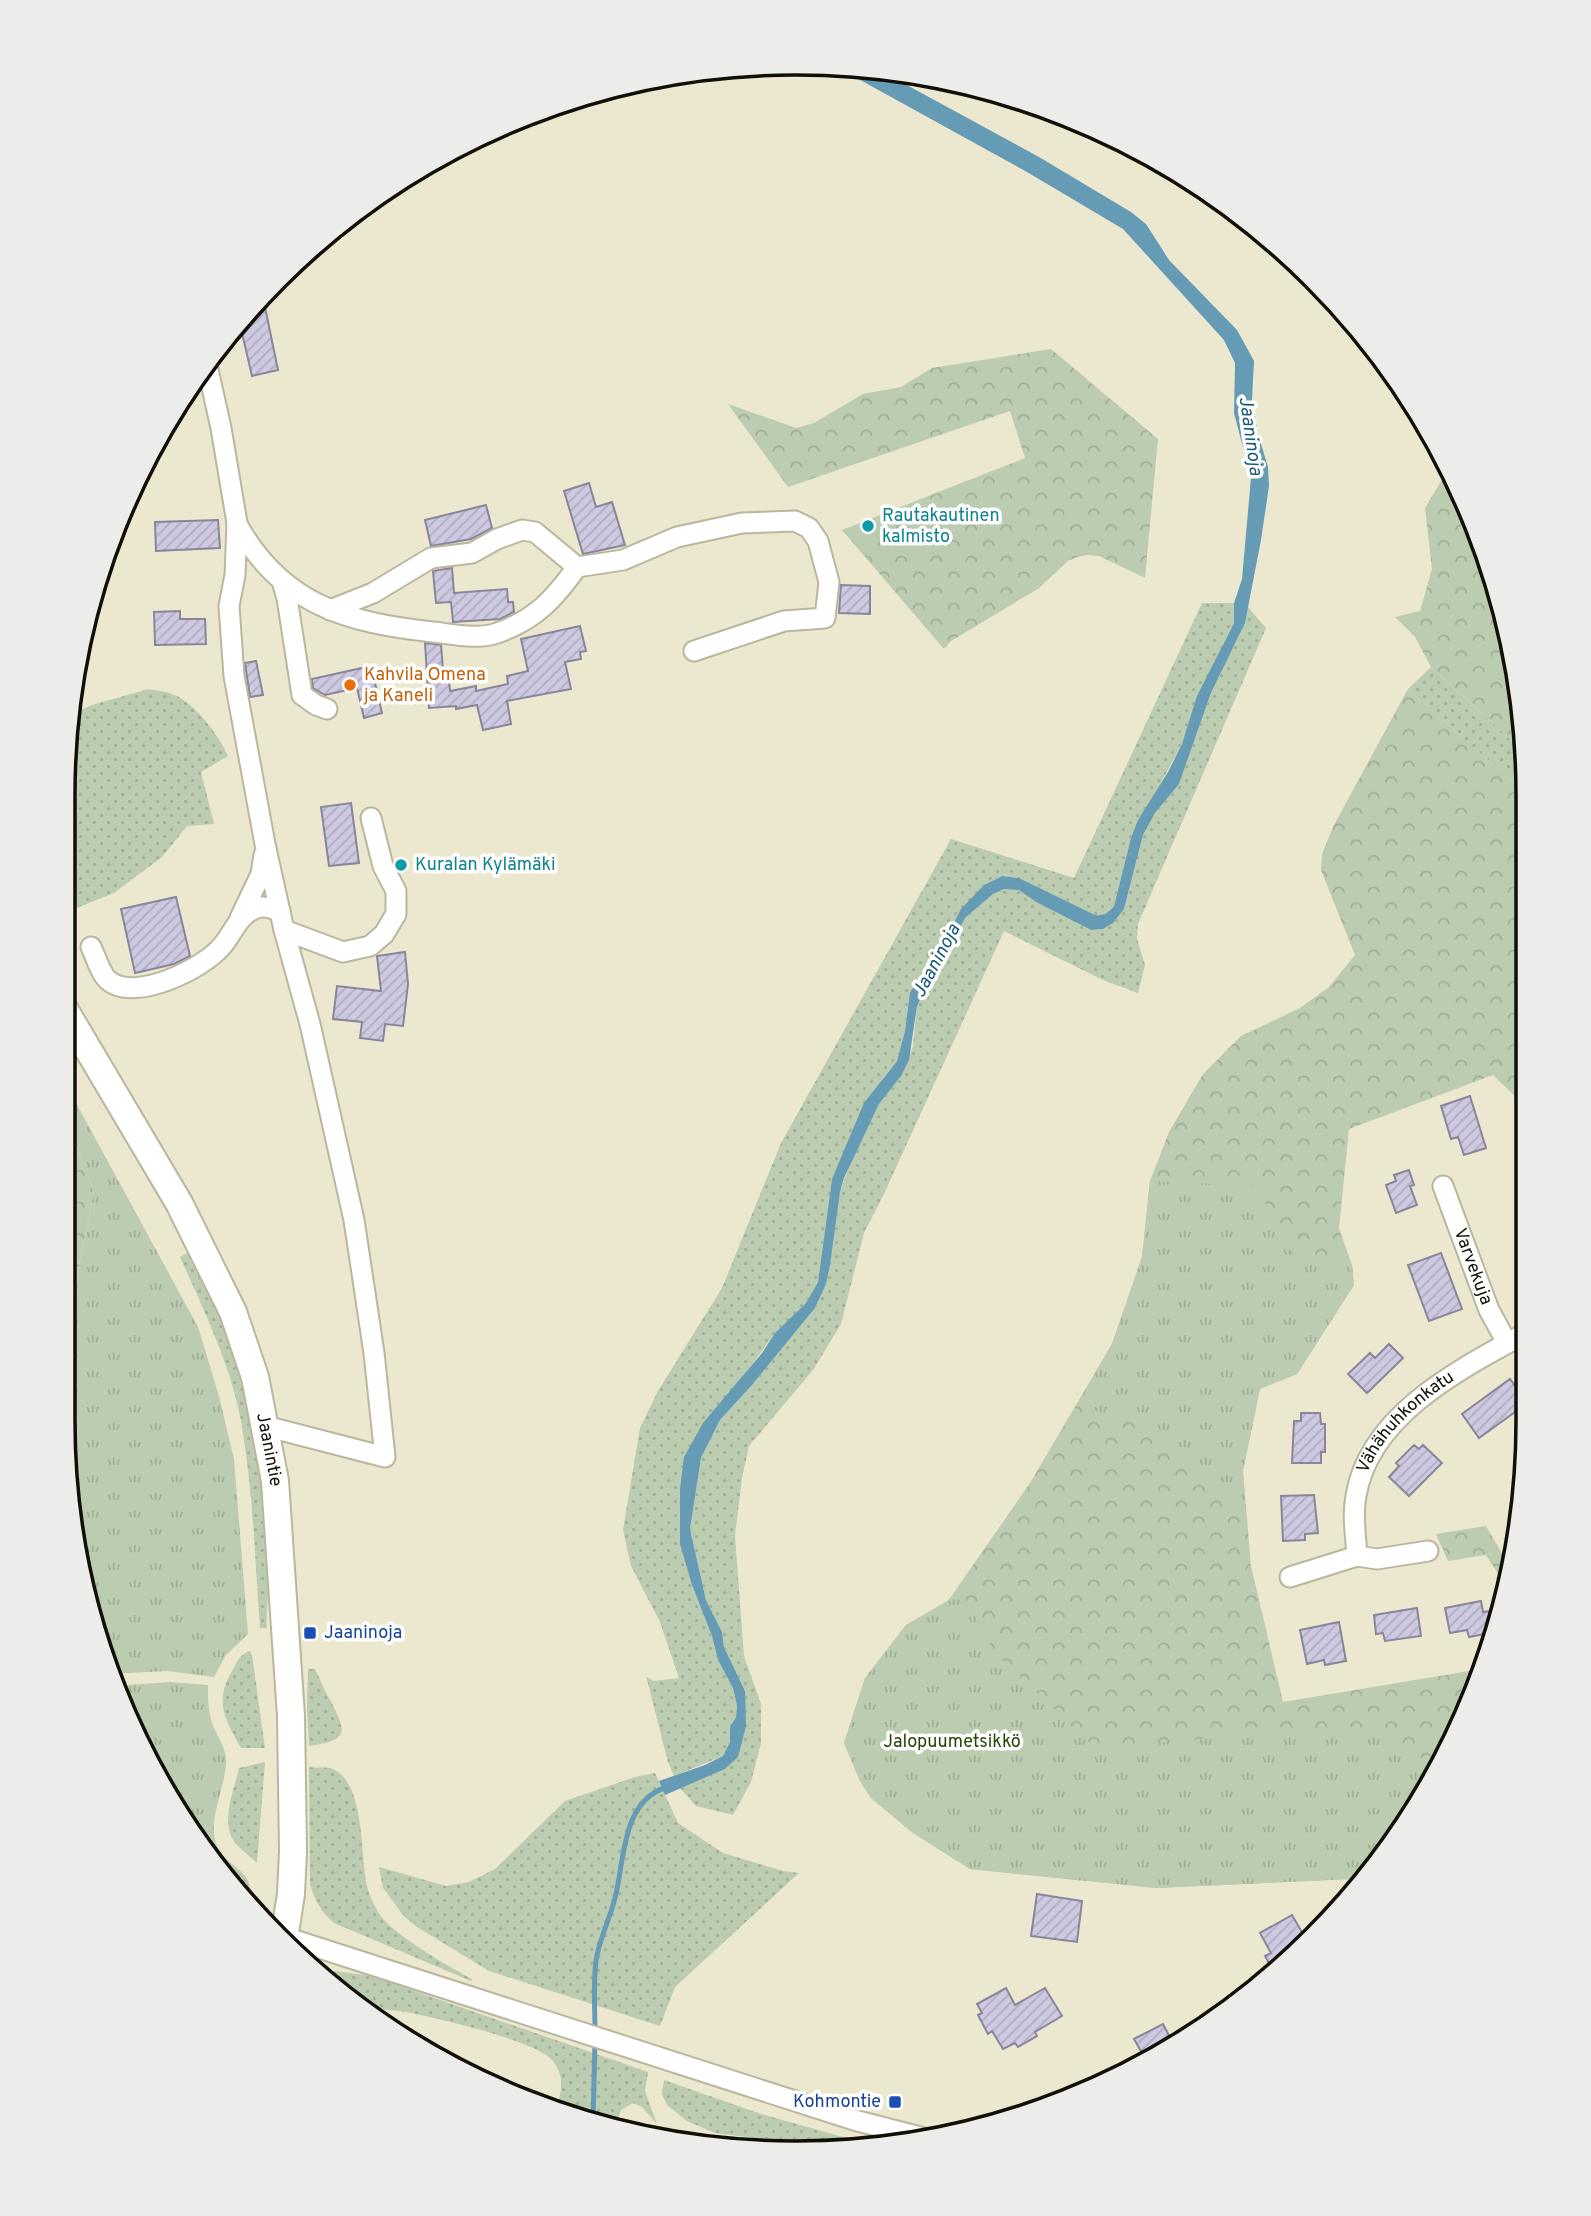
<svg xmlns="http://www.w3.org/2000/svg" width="1591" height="2216" font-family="Overpass,sans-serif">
	<defs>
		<pattern id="grass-dots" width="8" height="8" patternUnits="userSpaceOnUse" patternTransform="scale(1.75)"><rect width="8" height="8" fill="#bbccb0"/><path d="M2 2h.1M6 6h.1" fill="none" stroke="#a0ae96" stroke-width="1.8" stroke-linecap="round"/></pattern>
		<pattern id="forest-crowns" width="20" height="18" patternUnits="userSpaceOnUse" patternTransform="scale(1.75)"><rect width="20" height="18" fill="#bbccb0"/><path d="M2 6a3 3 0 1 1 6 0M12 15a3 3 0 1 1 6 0" fill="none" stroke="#a0ae96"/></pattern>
		<pattern id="park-tufts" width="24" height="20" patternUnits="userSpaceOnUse" patternTransform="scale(1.75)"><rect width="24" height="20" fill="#bbccb0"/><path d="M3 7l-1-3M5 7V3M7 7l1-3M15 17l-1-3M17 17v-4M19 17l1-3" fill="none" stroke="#a0ae96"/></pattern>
		<pattern id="building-hatch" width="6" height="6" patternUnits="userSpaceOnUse" patternTransform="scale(1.75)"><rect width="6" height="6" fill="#cdc9e1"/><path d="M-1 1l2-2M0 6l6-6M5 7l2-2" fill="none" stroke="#afacc0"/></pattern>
	</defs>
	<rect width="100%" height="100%" fill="#ece8cf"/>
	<path fill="url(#grass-dots)" d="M1202,603H1234V623L1223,644L1182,744L1131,838L1114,906C1108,913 1104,916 1095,915L1019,878L1002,876L984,885L910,992L905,1031L897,1061L883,1078L832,1179L818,1282L806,1303L775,1333L684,1457L692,1585L712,1636L718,1660L733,1688L737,1706L736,1717L730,1727V1742L723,1756L674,1776L668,1762L646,1676L653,1681L679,1678L660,1622L631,1566L623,1530L640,1428L658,1391L722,1288L781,1143L951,839L1074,878Z
		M1247,606L1266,628L1138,924L1137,939L1145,965L1138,993L1103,980L1004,931L884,1194L864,1233L841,1324L813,1370L749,1446L742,1478L735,1536L744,1656L761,1704V1743L751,1782L733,1815L696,1806L680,1788L725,1769L738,1757L745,1691L724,1647L722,1632L706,1600L690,1529L701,1458L720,1420L752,1385L815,1308L826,1284L840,1192L851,1161L879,1104L901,1076L913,1046L917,1005L948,953L965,918L993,894L1004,889L1019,890L1036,902L1091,930L1103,929L1113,923L1124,909L1143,835L1155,813L1179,784L1211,693L1245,623Z
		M1431,667L1522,750V790L1408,689Z
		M149,689C157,691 165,691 172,694C193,701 219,735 228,756L201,772L214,824L187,826L162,857L114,893L64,913L63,795L71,714L95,704Z
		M191,1251C213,1298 235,1345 248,1395C262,1450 265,1508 269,1564C271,1586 265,1606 267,1628H260C255,1560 253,1489 241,1421C231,1366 203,1308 180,1257Z
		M250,1651L252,1655L265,1748H241C225,1719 214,1702 232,1671C237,1662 240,1654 250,1651Z
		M308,1669H315C320,1679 324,1690 330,1700C346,1731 351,1740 309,1746L307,1706Z
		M265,1762L257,1863C251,1857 242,1851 236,1844C219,1824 234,1791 239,1768Z
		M309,1767C315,1768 324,1767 330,1768C366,1779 360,1856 367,1886C369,1895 375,1907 380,1915C395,1936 448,1966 472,1979L471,1981L334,1923C321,1912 315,1901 310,1884Z
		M655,1773L678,1823L723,1853L783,1871L799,1873L675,1987L660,2026L489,1971L417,1927L403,1915L383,1888L379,1867L446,1886L469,1882L495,1869L565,1801L635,1777Z
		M335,1971L371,1976L648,2072L645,2091L657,2124L642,2107L633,2103L621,2110L615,2127L555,2112C561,2095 566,2077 553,2061C535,2040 436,2018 406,2012C395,2010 373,2010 364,2006C348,1998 333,1985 319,1976Z
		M664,2080L761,2114L879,2147H823L715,2133L687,2121L667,2105L662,2094Z"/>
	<path fill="url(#forest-crowns)" d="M1051,349L1158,439L1145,578L1099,556L1088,555L1077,557L1068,561L1039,588L951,641L944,649L842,530L1025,458L1010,411L788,487L728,404L796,428L814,423L863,394L901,387L932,368Z
		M1449,468L1472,515L1522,699V750L1431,667L1415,637L1395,617L1420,611L1432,569L1425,508Z
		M1408,689L1522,790L1524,1105L1493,1075L1349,1129L1339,1228L1352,1265L1354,1285L1297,1374L1260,1389L1243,1471L1251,1566L1283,1702L1481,1669L1453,1744L1377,1866L1363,1881L1352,1879L1156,1888L970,1869L913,1833L871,1798L860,1781L844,1743L865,1678L906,1625L948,1601L1030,1483L1112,1344L1142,1257L1150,1181L1169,1132L1203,1074L1241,1036L1300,1008L1328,988L1355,955L1321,870L1322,854L1334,825Z
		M63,1109L94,1192L79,1265L63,1381Z
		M1486,1526L1510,1567L1507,1588L1486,1555L1448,1561L1436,1534Z"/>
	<path fill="url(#park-tufts)" d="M63,1079L198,1327L219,1396L234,1459L248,1634L226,1655L214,1677L167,1671L110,1674L88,1610L63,1421V1381L79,1265L94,1192L63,1109Z
		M1150,1181L1256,1186L1294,1259L1352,1265L1354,1285L1297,1374L1260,1389L1243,1471L1245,1502L1213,1493L1138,1424L1077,1404L1112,1344L1142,1257Z
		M964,1597L996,1654L1096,1749L1315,1728L1380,1729L1437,1769L1377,1866L1363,1881L1352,1879L1156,1888L970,1869L913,1833L871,1798L860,1781L844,1743L865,1678L906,1625L947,1601Z
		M171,1682L208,1685C208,1698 208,1710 212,1723C217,1736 227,1749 226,1763C225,1788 208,1819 216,1843C225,1869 255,1868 250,1899L186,1827L119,1701L114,1686Z"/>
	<path fill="#659bb4" d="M833,65L881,71L1039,157L1131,212L1146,224L1169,260L1237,330L1254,361L1252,400L1258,434L1268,467L1269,486L1261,540L1245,623L1211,693L1179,784L1155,813L1143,835L1124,909L1113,923L1103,929L1091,930L1036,902L1019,890L1004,889L993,894L965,918L948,952L922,996L917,1006L909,1060L901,1076L879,1104L844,1178L840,1192L830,1265L826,1284L815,1308L752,1385L720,1420L701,1458L690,1529L706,1600L722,1632L724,1647L745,1691L746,1726L738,1757L725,1769L665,1795L659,1781L705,1765L723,1756L730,1742V1727L736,1717L737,1706L733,1688L718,1660L712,1636L692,1585L680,1544V1489L684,1457L703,1423L762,1353L775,1333L806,1303L818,1282L832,1179L864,1103L897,1061L905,1031L910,992L940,950L961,909L984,885L1002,876L1019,878L1095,915C1104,916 1108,913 1114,906L1131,838L1138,820L1168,772L1182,744L1197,696L1234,623V603L1242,579L1251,478L1234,413L1235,363L1224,340L1123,229L1027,172Z"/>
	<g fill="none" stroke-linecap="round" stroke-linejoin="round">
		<path stroke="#659bb4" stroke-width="5" d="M595,2031C595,2008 593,1984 596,1961C599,1939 610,1919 615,1898C625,1860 621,1801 667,1787
			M593,2122L595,2041"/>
	</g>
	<path fill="url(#building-hatch)" stroke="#89859b" stroke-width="2" d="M265,307L278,370L252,376L239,320L247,311Z
		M589,483L596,507L612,502L625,545L583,554L564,491Z
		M486,505L492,528L471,539L431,546L425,520Z
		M218,520L220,548L156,551L155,522Z
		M452,568L454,593L507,589L508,602H513L514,612L500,619L453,622L451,602L436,603L433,571Z
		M841,585L870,586V614L839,613Z
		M180,611V619H205L206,644L155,645L154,612Z
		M580,626L586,651L580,652L581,659L565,662L571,689L507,701L511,724L483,730L477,705L456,709V706L429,708L425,643L441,645L443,670H448L450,691L476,686V691L508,684L507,676L528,671L521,639Z
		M256,661L263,695L250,697L245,663Z
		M371,666L382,713L364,718L357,688L325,695L313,688L312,679Z
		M351,803L359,863L329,866L321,807Z
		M176,897L190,956L174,964L135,973L121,909Z
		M405,952L408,984L403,1026L385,1024L383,1041L360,1038L362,1022L333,1019L337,986L381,991L377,956Z
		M1470,1096L1486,1148L1464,1155L1458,1137L1451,1139L1441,1106Z
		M1409,1170L1414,1185L1410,1186L1417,1205L1396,1213L1386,1185L1396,1181L1394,1175Z
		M1441,1253L1462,1309L1429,1321L1408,1265Z
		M1389,1344L1403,1358L1367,1393L1348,1374L1370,1353L1375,1358Z
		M1510,1379L1526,1400V1404L1479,1438L1462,1414Z
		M1301,1413H1320L1321,1424H1325V1452H1321V1463H1292L1294,1421H1301Z
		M1414,1445L1419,1449L1423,1445L1442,1463L1409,1496L1389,1477L1399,1466L1396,1463Z
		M1314,1495L1318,1533L1305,1534V1540L1283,1541L1281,1496Z
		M1481,1601L1483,1612L1503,1609L1495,1632L1469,1637L1467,1630L1450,1633L1445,1608Z
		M1417,1608L1421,1636L1385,1641L1383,1633L1376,1634L1374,1615Z
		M1339,1622L1346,1661L1325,1665L1324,1660L1307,1664L1300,1630Z
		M1037,1894L1082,1901L1077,1942L1031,1936Z
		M1292,1915L1307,1941L1275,1974L1265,1956L1271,1953L1260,1933Z
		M1006,1988L1015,2005L1045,1988L1062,2016L1035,2032L1037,2036L1018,2047L1015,2043L1003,2049L992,2031L988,2034L978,2015L982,2013L977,2004Z
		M1163,2024L1174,2045L1146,2060L1134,2039Z"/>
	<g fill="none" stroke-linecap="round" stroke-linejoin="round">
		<g stroke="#bbb69e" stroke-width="23">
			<g id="minor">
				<path d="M207,365L221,428L237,523L235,575L229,606L234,676L265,844L284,930L310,1024L354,1220L374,1353L385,1457L265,1426"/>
				<path d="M237,524C281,604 347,623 433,632C452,634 478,640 497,633C535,620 554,599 577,567L623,560L677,537L742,523L795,521L809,528L818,541L829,582L825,618L784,621L694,651"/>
				<path d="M282,581L287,598L302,695L316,705L327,709"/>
				<path d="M330,610L373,593L431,558L472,553L497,539L522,530L535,532L577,567"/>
				<path d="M240,918L261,874L264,855"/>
				<path d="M284,930L343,952L370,946L384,934L396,914V891L383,866L371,818"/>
				<path d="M91,947C96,957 101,975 109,981C135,1002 203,969 222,946C232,935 238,916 254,909C263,905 271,908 280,911"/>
				<path id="s1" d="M1443,1186L1489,1310L1507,1343"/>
				<path id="s2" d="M1357,1556C1356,1537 1352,1516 1356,1496C1369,1415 1460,1369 1526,1333"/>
				<path d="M1290,1577L1357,1556L1377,1559L1428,1551"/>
				<path d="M285,1937L854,2120L924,2138"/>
			</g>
		</g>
		<g stroke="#bbb69e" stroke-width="30">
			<g id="major">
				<path id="s3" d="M63,1007L179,1203L233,1312L255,1377L275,1481L291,1716L293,1852L291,1894L284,1939"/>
			</g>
		</g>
		<use href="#minor" stroke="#fff" stroke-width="19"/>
		<use href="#major" stroke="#fff" stroke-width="26"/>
	</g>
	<g fill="#0f9aa8" stroke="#fff" stroke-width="2.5">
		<circle cx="868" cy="526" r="7"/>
		<circle cx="401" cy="865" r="7"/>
	</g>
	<circle fill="#e8710a" stroke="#fff" stroke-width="2.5" cx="350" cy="685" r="7"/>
	<g fill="#1a4fb4" stroke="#fff" stroke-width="2.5">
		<rect x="303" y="1626" width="14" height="14" rx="3.5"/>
		<rect x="888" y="2095" width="14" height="14" rx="3.5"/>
	</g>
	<g text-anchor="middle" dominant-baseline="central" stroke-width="7" stroke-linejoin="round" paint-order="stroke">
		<g font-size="18" fill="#0d838f" stroke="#fff" text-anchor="start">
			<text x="882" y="516">Rautakautinen<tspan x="882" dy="21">kalmisto</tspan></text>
			<text x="415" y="865">Kuralan Kylämäki</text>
		</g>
		<g font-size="18" fill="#c56008" stroke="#fff" text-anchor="start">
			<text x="364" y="675">Kahvila Omena<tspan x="364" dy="21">ja Kaneli</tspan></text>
		</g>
		<g font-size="18" fill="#111007" stroke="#fff">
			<text stroke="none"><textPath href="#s1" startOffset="86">Varvekuja</textPath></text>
			<text stroke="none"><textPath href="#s2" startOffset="152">Vähähuhkonkatu</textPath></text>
			<text stroke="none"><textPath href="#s3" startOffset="492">Jaanintie</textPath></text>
		</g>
		<g font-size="18" fill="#164399" stroke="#fff" text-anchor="start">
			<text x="324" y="1633">Jaaninoja</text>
			<text x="881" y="2102" text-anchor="end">Kohmontie</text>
		</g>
		<g font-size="18" fill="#264604" stroke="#fff">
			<text x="952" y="1742">Jalopuumetsikkö</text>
		</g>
		<g font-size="19" font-style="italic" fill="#165a75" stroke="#fff">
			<text transform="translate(1250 436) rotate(82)">Jaaninoja</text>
			<text transform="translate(937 961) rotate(-62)">Jaaninoja</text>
		</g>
	</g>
	<path d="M0 0H1591V2216H0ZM795 75H796A720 720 0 0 1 1516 795V1421A720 720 0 0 1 796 2141H795A720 720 0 0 1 75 1421V795A720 720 0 0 1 795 75Z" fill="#ececeb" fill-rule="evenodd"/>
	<path fill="none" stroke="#111007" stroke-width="3.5" d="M795 75H796A720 720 0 0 1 1516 795V1421A720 720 0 0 1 796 2141H795A720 720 0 0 1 75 1421V795A720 720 0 0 1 795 75Z"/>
</svg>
